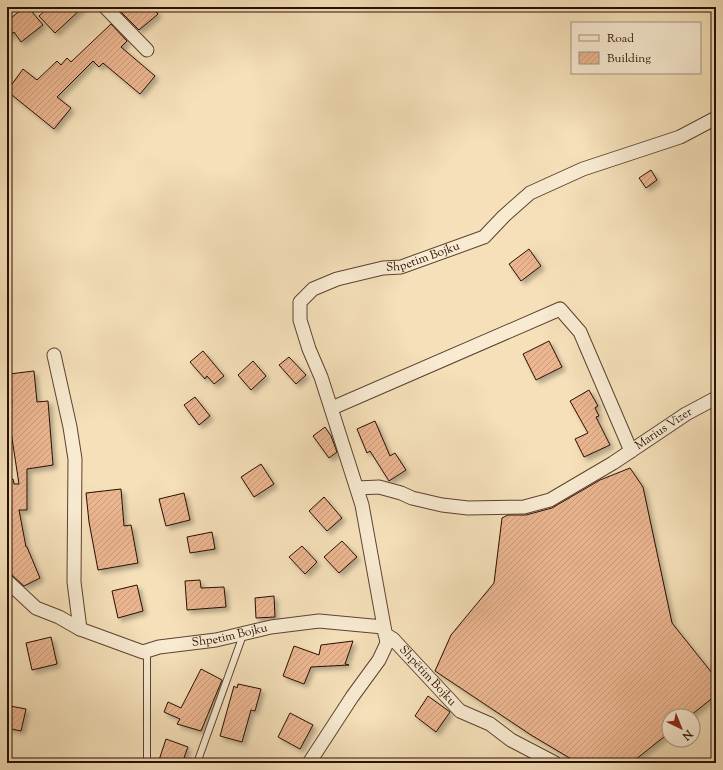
<svg xmlns="http://www.w3.org/2000/svg" width="723" height="770" font-family="'Sorts Mill Goudy',serif">
	<defs>
		<pattern id="building-hatch" width="6" height="6" patternUnits="userSpaceOnUse"><rect width="6" height="6" fill="#ebb690"/><path d="M-1 1l2-2M0 6l6-6M5 7l2-2" fill="none" stroke="#ca9b7b"/></pattern>
		<filter id="shadow"><feDropShadow dx="3.5" dy="3.5" stdDeviation="2" flood-color="#0004"/></filter>
	</defs>
	<rect width="100%" height="100%" fill="#f5e0b9"/>
	<filter id="stains"><feTurbulence type="fractalNoise" baseFrequency=".005" numOctaves="4"/><feColorMatrix values="0 0 0 0 .2 0 0 0 0 .09 0 0 0 0 .02 0 0 0 .5 -.17"/></filter>
	<radialGradient id="worn" r=".72"><stop offset=".6" stop-color="#630" stop-opacity="0"/><stop offset="1" stop-color="#630" stop-opacity=".3"/></radialGradient>
	<path fill="url(#building-hatch)" stroke="#290e02" filter="url(#shadow)" d="M25,7H28L43,25L21,42L14,32L7,38V21Z
		M49,7H83L55,33L39,16Z
		M127,7H152L158,14L139,30L121,12Z
		M111,24L127,41L121,47L155,76L140,94L103,63L99,67L93,61L57,97L71,108L54,129L7,91L23,69L37,80L57,61L61,65L67,58L71,62Z
		M651,170L657,180L646,188L639,178Z
		M529,249L541,266L521,281L509,264Z
		M549,341L562,367L536,380L523,354Z
		M203,351L224,376L214,384L207,376L205,379L190,362Z
		M289,357L306,375L296,384L279,365Z
		M253,361L266,376L251,390L238,375Z
		M34,371L37,402L48,401L53,465L27,469V510H19L26,547H27L40,578L24,586L12,575L7,563V479H13L14,484H19L11,432H7V405L12,404L9,374Z
		M589,390L598,406L595,408L599,416L596,417L610,445L584,457L575,439L588,433L570,401Z
		M195,397L210,416L199,425L184,405Z
		M375,421L390,456L395,453L406,470L389,481L370,451L367,453L357,429Z
		M325,427L331,436L337,452L329,458L313,436Z
		M261,464L274,484L254,497L241,477Z
		M630,468L643,487L672,623L716,678V695L690,716H669V733L631,763H578L531,735L435,671L451,635L494,583L502,518L508,515H526L552,508L600,480Z
		M121,489L124,526L131,525L138,563L98,570L89,522L86,493Z
		M184,493L190,520L166,526L159,499Z
		M324,497L342,518L327,531L309,511Z
		M212,532L215,549L190,553L187,537Z
		M342,541L357,557L339,573L324,557Z
		M302,546L317,562L305,574L289,557Z
		M200,580L201,588L224,587L226,607L187,610L185,581Z
		M137,585L143,611L118,618L112,591Z
		M274,596L275,617L256,618L255,598Z
		M51,637L57,664L32,670L26,643Z
		M353,641L345,664L349,665L311,667L304,684L283,676L294,646L319,655L321,645Z
		M201,669L222,680L201,731L177,724L180,719L164,712L168,702L181,708Z
		M238,684L261,689L255,711L251,710L242,742L220,736L234,686L237,688Z
		M428,696L450,712L436,732L415,716Z
		M10,706L26,709L21,731L7,728Z
		M290,713L313,725L300,749L278,737Z
		M166,739L188,747L182,763H168L159,760Z"/>
	<g fill="none" stroke-linecap="round" stroke-linejoin="round">
		<g stroke="#5c4230" stroke-width="8">
			<path id="service" d="M147,763V650
				M197,763L243,635"/>
		</g>
		<g stroke="#5c4230" stroke-width="15">
			<g id="minor">
				<path d="M105,7L147,50"/>
				<path d="M54,355L70,427L75,459L74,582L80,629"/>
				<path d="M332,408L560,309L580,332L631,451"/>
				<path id="s1" d="M357,488L379,487L401,493L412,498L442,505L468,508L524,507L550,500L613,463L686,414L716,398"/>
				<path id="s2" d="M7,581L36,608L59,617L80,629L143,652L159,647L216,640L271,627L319,621L383,627"/>
				<path id="s3" d="M385,634L393,639L460,711L490,724L511,740L555,763"/>
				<path id="s4" d="M309,763L352,697L379,660L387,643L362,505L321,377L309,349L300,320V302L313,289L337,279L383,268L401,267L484,237L504,216L530,193L583,169L680,137L716,118"/>
			</g>
		</g>
		<use href="#service" stroke="#f8ebd2" stroke-width="6"/>
		<use href="#minor" stroke="#f8ebd2" stroke-width="13"/>
	</g>
	<g text-anchor="middle" dominant-baseline="central" stroke-width="3" stroke-linejoin="round" paint-order="stroke">
		<g font-size="12" fill="#290e02" stroke="#f8ebd2">
			<text stroke="none"><textPath href="#s4" startOffset="630">Shpetim Bojku</textPath></text>
			<text stroke="none"><textPath href="#s1" startOffset="331">Marius Vizer</textPath></text>
			<text stroke="none"><textPath href="#s2" startOffset="244">Shpetim Bojku</textPath></text>
			<text stroke="none"><textPath href="#s3" startOffset="60">Shpëtim Bojku</textPath></text>
		</g>
	</g>
	<rect width="723" height="770" fill="none" stroke="#f5e0b9" stroke-width="24"/>
	<rect x="8" y="8" width="707" height="754" fill="none" stroke="#290e02" stroke-width="2"/>
	<rect x="12" y="12" width="699" height="746" fill="none" stroke="#290e02"/>
	<rect x="571" y="22" width="130" height="52" fill="#f8ebd2" stroke="#a5937f"/>
	<rect x="579" y="35" width="20" height="6" fill="#f8ebd2" stroke="#a5937f"/>
	<text x="607" y="42" font-size="12" fill="#290e02">Road</text>
	<rect x="579" y="52" width="20" height="12" fill="url(#building-hatch)" stroke="#a5937f"/>
	<text x="607" y="62" font-size="12" fill="#290e02">Building</text>
	<g transform="translate(681 728) rotate(137)"><circle r="19" fill="#f8ebd2" stroke="#a5937f"/>
	<path d="M0-3L7 15L0 10L-7 15Z" fill="#8f2418"/>
	<text y="-6" font-size="11" font-weight="bold" text-anchor="middle" fill="#290e02">N</text>
	</g>
	<rect width="100%" height="100%" filter="url(#stains)"/>
	<rect width="100%" height="100%" fill="url(#worn)"/>
</svg>
